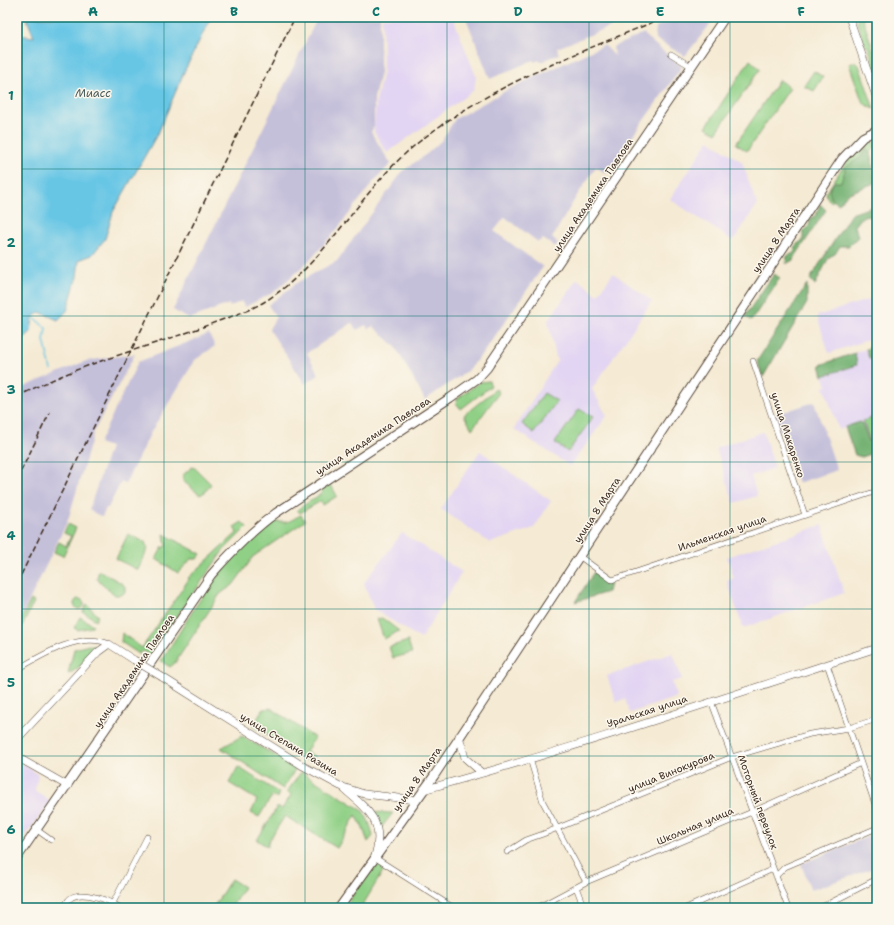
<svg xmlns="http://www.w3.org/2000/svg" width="894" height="925" font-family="'Shantell Sans',sans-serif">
	<rect width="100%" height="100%" fill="#fbf7ec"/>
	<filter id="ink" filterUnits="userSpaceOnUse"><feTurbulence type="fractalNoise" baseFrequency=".025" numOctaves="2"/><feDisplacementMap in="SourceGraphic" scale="8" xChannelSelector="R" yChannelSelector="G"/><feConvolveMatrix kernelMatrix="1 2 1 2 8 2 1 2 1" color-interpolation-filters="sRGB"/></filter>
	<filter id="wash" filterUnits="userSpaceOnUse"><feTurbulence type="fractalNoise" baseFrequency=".012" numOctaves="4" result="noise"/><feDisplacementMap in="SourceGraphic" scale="16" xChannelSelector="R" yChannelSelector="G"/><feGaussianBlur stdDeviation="0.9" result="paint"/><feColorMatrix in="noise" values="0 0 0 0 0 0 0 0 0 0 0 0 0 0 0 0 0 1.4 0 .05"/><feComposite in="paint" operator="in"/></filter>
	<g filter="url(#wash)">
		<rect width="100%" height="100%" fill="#f5ead3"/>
		<path fill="#e2d4f3" d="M382,17L453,18L476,76L474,90L387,153L374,132L376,102L383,70Z
			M709,140L742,162L757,205L733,241L670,199Z
			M613,273L652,301L592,389L607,416L570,466L514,429L557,361L548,321L577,279L598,295Z
			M877,297V337L829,353L817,316Z
			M877,345V452L862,457L855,455L845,428L839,430L824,387L827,386L820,365Z
			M763,432L775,468L751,476L757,496L734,503L716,448Z
			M480,451L551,501L534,528L490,543L441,509Z
			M822,525L844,593L743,628L727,581L734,578L727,557Z
			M402,533L462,572L421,639L374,609L364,583Z
			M673,653L682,679L672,682L677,697L630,713L625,699L616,702L607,676Z
			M24,764L38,775L35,791L51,801L17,847V765Z"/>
		<path fill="#c5c0da" d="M318,17H380V72L374,98V126L371,132L391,164L374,181L339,227L312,258L274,292L245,307L241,301L230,307L229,304L189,319L173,310Z
			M468,17H635L557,48L559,54L541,62L538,60L535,62L533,60L490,79L466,18Z
			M676,17H716L685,56L655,39L656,27L677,19Z
			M644,33L646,37L682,67L606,173L596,167L576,197L552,238L558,243L555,247L543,239L538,242L505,217L494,231L543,267L483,353L467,371L425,400L395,346L373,326L368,329L366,325L357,330L352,323L307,353L319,375L305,384L269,329L276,317L268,305L298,282L337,261L403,171L428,153L442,140L455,119L507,90L604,45L615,56L613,47Z
			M209,334L215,346L195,360L151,432L125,484L121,482L108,508H106L102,517L89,510L110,447L99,443L138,362Z
			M135,354L94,431L68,520L17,626V390L86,361Z
			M814,402L837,470L798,483L775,415Z
			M877,833V867L811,890L801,864Z"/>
		<path fill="#90d086" stroke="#667d52" d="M858,17H862L877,61V80L871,64L873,61L868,47L864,45L857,22Z
			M750,60L760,69L716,133L706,127Z
			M855,62L859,65L874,109L863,103L849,64Z
			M814,71L823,77L814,91L804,86Z
			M779,80L790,88L747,151L736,144Z
			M873,139L876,147L856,168L832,202L828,199L826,193C839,174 851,149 873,139Z
			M489,381L491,386L461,409L456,403L457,399L480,382Z
			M496,389L499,393L472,429L464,415Z
			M544,393L557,401L534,433L522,424Z
			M579,409L593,417L568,452L555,443Z
			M877,416V439L870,441L863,421Z
			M192,467L195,468L211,484L205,492L200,495L183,481V475Z
			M327,481L330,483L337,496L323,505L321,501L300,513L297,510L322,493L321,486Z
			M301,515L305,521L254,556L233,585L220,594L175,663L170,667L161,661C193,613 222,554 272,523C276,520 282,523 287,522C291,521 296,517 301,515Z
			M242,522L247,527L223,551L150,655L143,651L139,654L121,642L122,633L142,648L189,579L188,578L237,533L234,527Z
			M68,524L76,528L63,556L54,552L59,542L66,546L71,536L64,533Z
			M128,534L145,542L148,549L138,570L116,559Z
			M164,534L201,554L197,559H191L178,573L156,559L162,548L166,546Z
			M100,571L123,584L125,587V592L122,595H115L97,579L98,572Z
			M74 604a5 5 0 1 1 10 0a5 5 0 1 1-10 0Z
			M31,600L34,602L19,633L17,632V628Z
			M87,604L98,616L96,620L83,612Z
			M80,617L93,625L91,627L78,630L74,628Z
			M382,618L399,631L384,639L377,619Z
			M408,641L412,653L393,658L389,647Z
			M89,645L94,646C94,655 76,671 68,674L74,649Z
			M271,708L315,738L306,751L314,756L309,762L253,726L263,709Z
			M242,736L296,768L283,789L221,748Z
			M238,767L279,793L277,798L272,796L259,817L251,813L257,800L229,783Z
			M301,772L362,810C368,818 371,826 373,836L368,842L362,826L356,815L337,848L285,816L268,842V847L257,840L278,806L282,809L291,795L287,792Z
			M372,812L393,813L380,829L377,817Z
			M377,863L385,868L361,908H345L370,866Z
			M231,879L244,887L231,908H213Z"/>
		<path fill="#74b273" stroke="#586e48" d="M866,147L872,157L873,169L877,173V182L847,194L839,204L831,199L829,190L834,182H841L846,167L861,157Z
			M820,204L826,210L793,260L786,264L787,256L794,253L796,245L803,240V232L809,226L810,219L816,215Z
			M877,205V223L874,217L863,216L855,226L858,237L849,246H840L835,254L829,257L815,285L810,279L851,214Z
			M774,274L780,278L751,321L745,316Z
			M807,284V303L763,377L757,361Z
			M877,345V358L873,360L869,358L866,349Z
			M855,353L857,365L823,376L820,365Z
			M860,422L862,423L869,442L877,441V452L862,457L855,455L845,427Z
			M594,572L610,583L608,592L575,602Z"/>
		<path fill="#67c6e5" stroke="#517882" d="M26,17H211L184,72L159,131L113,212L105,239L92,255L79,260L77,277L67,311L58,320L40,312L33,317L31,332L24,338L17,339V35L34,37Z"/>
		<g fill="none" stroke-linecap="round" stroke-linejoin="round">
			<path stroke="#67c6e5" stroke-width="1.5" d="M33,317L46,328L44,340L51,370"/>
		</g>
	</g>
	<g filter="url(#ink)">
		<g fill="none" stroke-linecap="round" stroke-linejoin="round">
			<g stroke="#574739" stroke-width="6">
				<path id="street" d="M671,54L692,67
					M753,361L805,515
					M579,556L612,580L877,491
					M827,664L877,810
					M17,671L18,669C42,655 81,631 109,644
					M711,701L788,908
					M530,759L543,802L586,882
					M37,830L51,840
					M507,852L526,840L543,834L732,757L810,734L849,728L877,719
					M374,857L454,908
					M776,876L785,867L877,828
					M576,887L584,908
					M113,903L147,837
					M65,908C69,884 107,899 121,908
					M537,908L586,882L752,812L861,763
					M686,908L773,869
					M820,908L877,879"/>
			</g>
			<g stroke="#574739" stroke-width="8">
				<path id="secondary" d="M849,17L877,99
					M162,677L303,766L340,786L364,794L416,800
					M459,736L465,758L482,773
					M17,739L98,652L109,644L134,660
					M17,757L68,786
					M345,790C369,810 385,823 375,856
					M423,790C576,748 726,697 877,648"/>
			</g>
			<g stroke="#574739" stroke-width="10">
				<path id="primary" d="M17,858L211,575C231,552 251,531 276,513L450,398L477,379L487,368L725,17
					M339,908L434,776L842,159L863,137L877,130"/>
			</g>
			<use href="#street" stroke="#fff" stroke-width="5"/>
			<use href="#secondary" stroke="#fff" stroke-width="7"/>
			<use href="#primary" stroke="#fff" stroke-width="8"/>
			<path stroke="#3b2a1e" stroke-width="1.5" stroke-dasharray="6 3" stroke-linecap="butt" d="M17,397C77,364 144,349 208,325C226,318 247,312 264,302C324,265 356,198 407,152C480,88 577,54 665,17
				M17,479L50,412
				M17,583L295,17"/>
			<g stroke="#574739" stroke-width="8" stroke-linecap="butt">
				<path id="secondary-bridge" d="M134,660L162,677"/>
			</g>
			<use href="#secondary-bridge" stroke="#fff" stroke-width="7"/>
		</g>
	</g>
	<path fill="none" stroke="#0f766e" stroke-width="1" stroke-opacity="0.55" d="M164,17V908M305,17V908M447,17V908M589,17V908M730,17V908M17,169H877M17,316H877M17,462H877M17,609H877M17,756H877"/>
	<g text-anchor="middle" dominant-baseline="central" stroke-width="3" stroke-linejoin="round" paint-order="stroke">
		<g font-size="10" fill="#3b2a1e" stroke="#fbf7ec">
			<text transform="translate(593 195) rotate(-56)">улица Академика Павлова</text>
			<text transform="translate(776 240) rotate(-56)">улица 8 Марта</text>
			<text transform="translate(788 435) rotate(72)">улица Макаренко</text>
			<text transform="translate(373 436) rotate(-33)">улица Академика Павлова</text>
			<text transform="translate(597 510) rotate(-57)">улица 8 Марта</text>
			<text transform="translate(722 533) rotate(-19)">Ильменская улица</text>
			<text transform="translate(134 671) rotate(-56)">улица Академика Павлова</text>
			<text transform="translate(647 711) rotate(-18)">Уральская улица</text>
			<text transform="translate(289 744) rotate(31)">улица Степана Разина</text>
			<text transform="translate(671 772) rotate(-22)">улица Винокурова</text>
			<text transform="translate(417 779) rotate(-55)">улица 8 Марта</text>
			<text transform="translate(758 802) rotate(70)">Моторный переулок</text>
			<text transform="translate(695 826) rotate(-23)">Школьная улица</text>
		</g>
		<g font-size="11" font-style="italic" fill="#48595a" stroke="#fbf7ec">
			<text x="93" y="93">Миасс</text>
		</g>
	</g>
	<rect width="894" height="925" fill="none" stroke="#fbf7ec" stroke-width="44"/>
	<rect x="22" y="22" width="850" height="881" fill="none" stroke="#0f766e" stroke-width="1.5"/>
	<g font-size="13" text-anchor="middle" font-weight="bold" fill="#0f766e">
		<text x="93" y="16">A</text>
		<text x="234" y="16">B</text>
		<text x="376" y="16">C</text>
		<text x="518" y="16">D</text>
		<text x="660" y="16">E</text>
		<text x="801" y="16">F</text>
		<text x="11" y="100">1</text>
		<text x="11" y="247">2</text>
		<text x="11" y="394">3</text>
		<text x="11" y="540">4</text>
		<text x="11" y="687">5</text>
		<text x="11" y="834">6</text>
	</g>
</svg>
